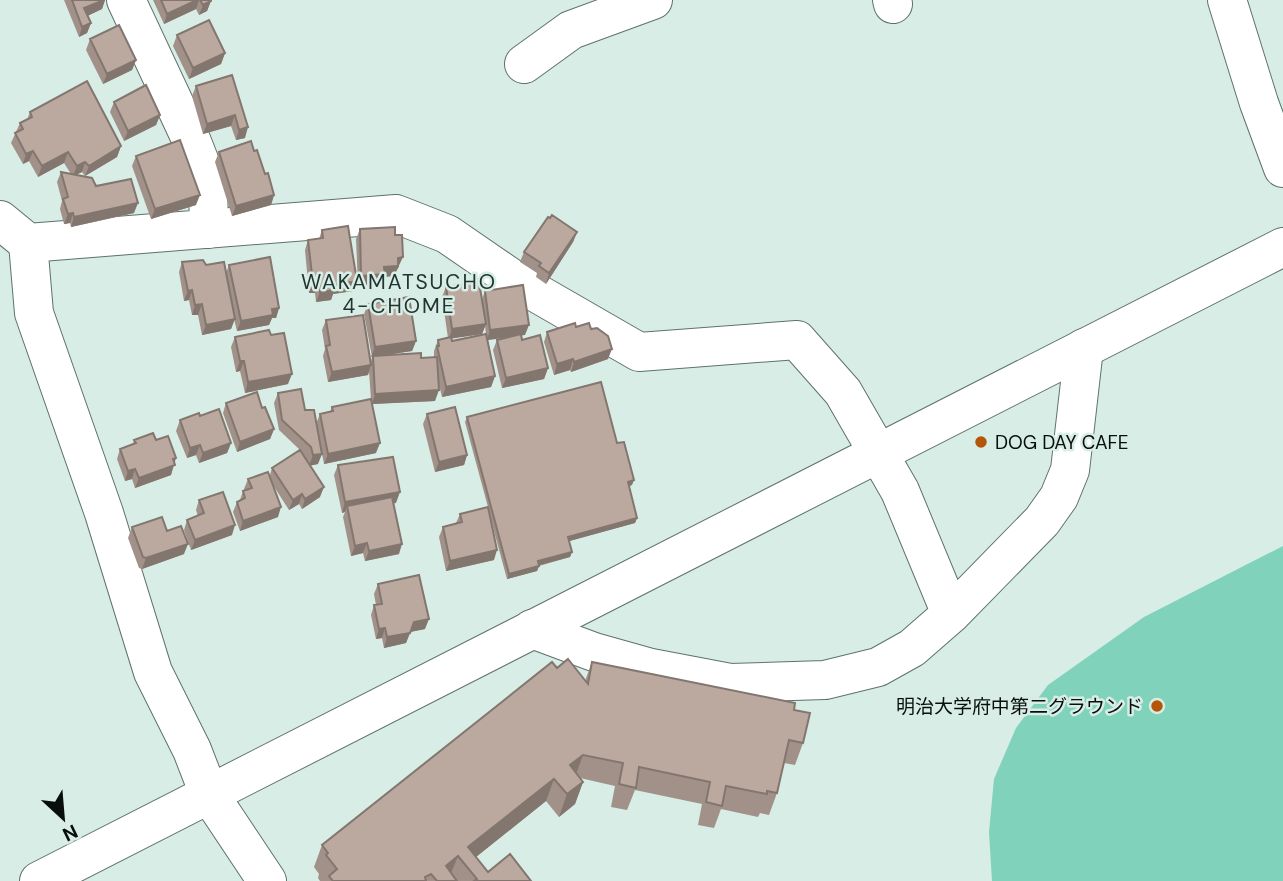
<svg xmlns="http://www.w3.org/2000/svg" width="1283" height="881" font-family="'DM Sans','Noto Sans JP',sans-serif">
	<rect width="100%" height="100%" fill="#d7ede6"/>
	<path fill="#80d2bb" d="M1283,546V881H992L989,832L994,779L1016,728L1048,685L1144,617Z"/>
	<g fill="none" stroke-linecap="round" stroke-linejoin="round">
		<g stroke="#5e726b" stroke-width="40">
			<path id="minor" d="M126,0L190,137L208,183L209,229
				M892,0L893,4
				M1227,0L1259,103L1283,168
				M524,64L571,30L653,0
				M0,220L28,243L396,214L447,234L514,280L639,352L797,340L843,392L900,491L951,614
				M28,243L34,313L104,513L153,672L192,750L209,794L267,881
				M532,629L594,652L651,668L730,683L825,680L878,667L912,648L951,614L1042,521L1059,497L1070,470L1084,348"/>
		</g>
		<g stroke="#5e726b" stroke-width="40">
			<path id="major" d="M39,881L1283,247"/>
		</g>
		<use href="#minor" stroke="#fff" stroke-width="38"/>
		<use href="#major" stroke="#fff" stroke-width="38"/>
	</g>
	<path fill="#a19189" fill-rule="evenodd" d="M64,0H105L102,9L87,16L91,23L87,33L79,37Z
		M153,0H211L207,11L199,15L196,9L164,24Z
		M177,35L225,53L221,64L189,79L173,46Z
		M90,39L136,60L132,70L103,84L86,50Z
		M232,75L245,138L236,140L231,126L203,134L192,96L196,86Z
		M114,102L160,115L156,125L124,141L110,112Z
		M30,112L121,146L117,157L85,176L82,172L76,175L96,186L134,213L71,227L70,223L64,224L60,209L62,201L57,182L61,172L71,174L64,163L38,177L29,161L23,164L11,143L20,123L27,120Z
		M254,151L274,195L271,205L232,216L215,162L219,152Z
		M136,156L196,205L151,219L132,166Z
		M550,218L577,232L573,242L546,284L536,277L537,273L520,262L524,252Z
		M360,229L395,235L399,267L398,268L394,276L383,277L381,284L358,286L356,239Z
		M322,230L357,281L353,291L333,294L331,300L316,302L315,293H309L305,250L308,240L319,239Z
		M182,262L206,265L226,273L229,265L279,308L276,318H272L269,325L237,331L234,319L231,329L202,335L198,315H192L189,300L184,301L179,272Z
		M446,287L482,299L485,291L525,335H521L522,340L548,368L544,379L502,388L493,350L497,340L504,338L488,340L495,376L491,387L442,397L438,381L435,401L372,404L376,453L324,464L318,433V464L310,465L320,497L302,509L299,504L289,510L273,485L278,517L240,531L233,512L237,502L240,500L243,491H245L244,489L248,479L270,475L272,468L300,450L279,430L274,403L278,393L305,410L316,424L320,414L330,412L332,407L371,400L369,371L368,375L328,382L323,356L325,349L322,330L326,320L371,361L372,357L364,314L368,304L416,341L412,351L380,356L434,358V351L438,340L448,338L442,297ZM485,326L486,334L452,341V338L482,334Z
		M576,327L591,329L608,359L571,372L570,370L554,375L544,342L547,332Z
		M271,335L288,384L245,393L240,371L236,372L231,347L235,337Z
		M226,403L262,408L274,429L270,439L237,452L223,413Z
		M427,414L467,455L464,465L435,472L423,424Z
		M200,416L231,443L227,453L199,463L196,455L187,458L176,431L180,420Z
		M467,417L617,443L632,485L629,486L637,518L635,523L569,541L572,552L570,557L539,566L537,571L507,579L488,509L494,560L446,571L439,537L443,527L456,523L460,514L488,507L465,422Z
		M134,440H156L174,463L171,475L135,488L132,479L125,481L117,459L120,449L133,444Z
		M338,465L396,503H394L399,554L365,561L363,553L351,556L343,517L345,512L342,513L334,475Z
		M199,500L232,535L191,550L184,530L187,520L198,516L196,510Z
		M132,527L167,531L184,554L142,569L139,568L128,538Z
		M378,584L425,629L410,632L406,643L384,648L382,638L376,639L371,615L374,605H376L374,594Z
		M592,662L794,710L803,743L795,765L784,763L777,793L769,815L760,813L758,817L721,809L714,828L698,825L702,804L635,790L627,810L611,807L615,786L580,778L583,782L575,804L559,817L546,801L476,857L488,872L531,881H320L318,878L319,874L314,867L322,845L557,668L585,681Z"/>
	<path fill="#83766f" d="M104,0H105L102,9L81,19L84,8Z
		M197,0H199L196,9L164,24L167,14Z
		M211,1L207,11L199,15L203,5Z
		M91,23L87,33L79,37L82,27Z
		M225,53L221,64L189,79L193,68Z
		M136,60L132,70L103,84L107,74Z
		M160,115L156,125L124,141L128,131Z
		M235,115L231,126L203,134L207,124Z
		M248,127L245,138L236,140L239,130Z
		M121,146L117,157L85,176L89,166Z
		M33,151L29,161L23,164L26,154Z
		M68,152L64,163L38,177L42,166Z
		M85,162L82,172L73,176L77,166Z
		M200,195L196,205L151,219L155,209Z
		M274,195L271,205L232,216L236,206Z
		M138,203L134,213L71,227L74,217Z
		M73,213L70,223L64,224L68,214Z
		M577,232L573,242L546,284L549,273Z
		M403,257L394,276L383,277L381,284L358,286L361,276L384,267L398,258Z
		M357,281L353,291L333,294L331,300L316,302L320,292L335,285Z
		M319,282L315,293H309L313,283Z
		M192,290L189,300L184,301L188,291Z
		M202,304L198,315H192L195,305Z
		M279,308L276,318H272L269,325L237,331L241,321L272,309Z
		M235,319L231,329L202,335L206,325Z
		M486,324L482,334L449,339L452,329Z
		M529,325L525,335L487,340L490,330Z
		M416,341L412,351L371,357L375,347Z
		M612,349L608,359L571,372L574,362Z
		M573,359L570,370L554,375L557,364Z
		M240,361H244L240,371L236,372Z
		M371,365L368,375L328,382L332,372Z
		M548,368L544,379L502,388L506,378Z
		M292,374L288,384L245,393L248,382Z
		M495,376L491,387L442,397L446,387Z
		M439,390L435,401L372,404L375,394Z
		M274,429L270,439L237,452L240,442Z
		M231,443L227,453L199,463L203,453Z
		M380,443L376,453L324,464L328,454Z
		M200,445L196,455L187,458L190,448Z
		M322,454L318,464L309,466L313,455Z
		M467,455L464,465L435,472L439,462Z
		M176,458L171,475L135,488L139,478Z
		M135,469L132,479L125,481L128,471Z
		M634,480L632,485L626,487L628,482Z
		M324,487L320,497L302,509L305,499Z
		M400,492L396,503L348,512L347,506L345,512L342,513L345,502Z
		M302,494L299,504L289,510L293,500Z
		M281,507L278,517L240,531L243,521Z
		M637,518L635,523L566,542L568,537Z
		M235,525L232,535L191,550L195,540Z
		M367,543L363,553L351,556L355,546Z
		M188,544L184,554L142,569L146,558Z
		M402,544L399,554L365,561L369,551Z
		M497,550L494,560L446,571L450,561Z
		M572,552L570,557L536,566L538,561Z
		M539,566L537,571L507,579L509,574Z
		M429,619L425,629L410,632L414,622Z
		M385,628L382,638L376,639L379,629Z
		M410,633L406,643L384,648L387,637Z
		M583,755L575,777L570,765Z
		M554,779L546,801L466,865L468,847Z
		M583,782L575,804L559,817L567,794Z
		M458,856L449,878L446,866Z"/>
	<path fill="#bba99f" stroke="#83766f" stroke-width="2" d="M72,0H104L84,8L91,23L82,27Z
		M161,0H197L167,14Z
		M200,0H211V1L203,5Z
		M209,20L225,53L193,68L177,35Z
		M119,25L136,60L107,74L90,39Z
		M232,75L248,127L239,130L235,115L207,124L196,86Z
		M87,81L121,146L89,166L85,162L77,166L68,152L42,166L33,151L26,154L15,133L23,129L20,123L32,117L30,112Z
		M146,85L160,115L128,131L114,102Z
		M180,140L200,195L155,209L136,156Z
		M251,141L254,151L257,150L265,174L268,173L274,195L236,206L219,152Z
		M61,172L92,178L96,186L131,179L138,203L74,217L73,213L68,214L63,199L68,197Z
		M552,215L577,232L549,273L539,266L541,263L524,252L548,217L550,218Z
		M348,226L357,281L335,285V290L320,292L319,282L313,283L308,240L323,238L322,230Z
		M395,227V235H402L403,257L398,258V266L384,267L385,274L361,276L360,229Z
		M270,257L279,308L272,309L273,315L241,321L229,265Z
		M203,260L206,265L224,262L235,319L206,325L202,304L195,305L192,290L188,291L182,262Z
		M479,282L486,324L452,329L446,287Z
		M523,285L529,325L490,330L485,291Z
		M409,297L416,341L375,347L368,304Z
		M363,315L371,365L332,372L326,346L330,345L326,320Z
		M575,323L576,327L589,323L591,329L597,328L608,336L612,349L574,362L573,359L557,364L547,332Z
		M269,330L271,335L284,333L292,374L248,382L244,361H240L235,337Z
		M486,334L495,376L446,387L437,346H439L438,340L451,337L452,341Z
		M521,334L522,340L540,335L548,368L506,378L497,340Z
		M421,353V358L437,357L439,390L375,394L373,356Z
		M601,382L617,443L624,442L634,480L628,482L637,518L568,537L572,552L538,561L539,566L509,574L467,417Z
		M301,389L305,410H314L322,454L313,455L311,447L282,420L278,393Z
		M257,392L262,408L265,407L274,429L240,442L226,403Z
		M371,399L380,443L328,454L320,414L333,411L332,407Z
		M455,407L467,455L439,462L427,414Z
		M219,409L231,443L203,453L200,445L190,448L180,420L199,413L200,416Z
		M153,433L156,440L168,436L176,458L173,459L175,465L139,478L135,469L128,471L120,449L136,443L134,440Z
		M300,450L324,487L305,499L302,494L293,500L272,468Z
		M393,457L400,492L345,502L338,465Z
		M268,472L281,507L243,521L237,502L245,498L243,491L252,488L248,479Z
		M223,492L235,525L195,540L187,520L204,513L199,500Z
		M392,497L402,544L369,551L367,543L355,546L347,506Z
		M488,507L497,550L450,561L443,527L462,522L460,514Z
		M162,517L167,531L181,526L188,544L146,558L143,557L132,527Z
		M419,575L429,619L414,622L410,633L387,637L385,628L379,629L374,605L382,604L378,584Z
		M568,659L588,684L592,662L795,703L794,710L810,713L803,743L789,740L777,793L767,791V794L726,786L722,806L706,802L710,782L639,767L636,788L619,784L623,763L583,755L570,765L583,782L567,794L554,779L468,847L488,872L510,854L531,881H474L477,879L458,856L446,866L457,881H437L431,874L425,877L426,881H333L329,876L337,869L326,855L328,853L322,845L552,662L557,668Z"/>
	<g fill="#b45509" stroke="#d7ede6" stroke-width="2.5">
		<circle cx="981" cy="442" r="7"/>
		<circle cx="1157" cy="706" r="7"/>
	</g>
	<g text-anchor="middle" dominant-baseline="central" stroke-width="5" stroke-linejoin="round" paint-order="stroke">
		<g font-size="19" fill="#070e0c" stroke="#d7ede6" text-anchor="start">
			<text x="995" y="442">DOG DAY CAFE</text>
			<text x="1143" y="706" text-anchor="end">明治大学府中第二グラウンド</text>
		</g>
		<g font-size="21" letter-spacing="2" fill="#22342f" stroke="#d7ede6">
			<text x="399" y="282">WAKAMATSUCHO<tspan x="399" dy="24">4-CHOME</tspan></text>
		</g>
	</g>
	<g transform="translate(63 818) rotate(154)" stroke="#d7ede6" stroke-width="5" paint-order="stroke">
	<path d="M0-5L12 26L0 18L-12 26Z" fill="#070e0c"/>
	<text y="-10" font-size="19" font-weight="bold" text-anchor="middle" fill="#070e0c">N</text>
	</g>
</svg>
